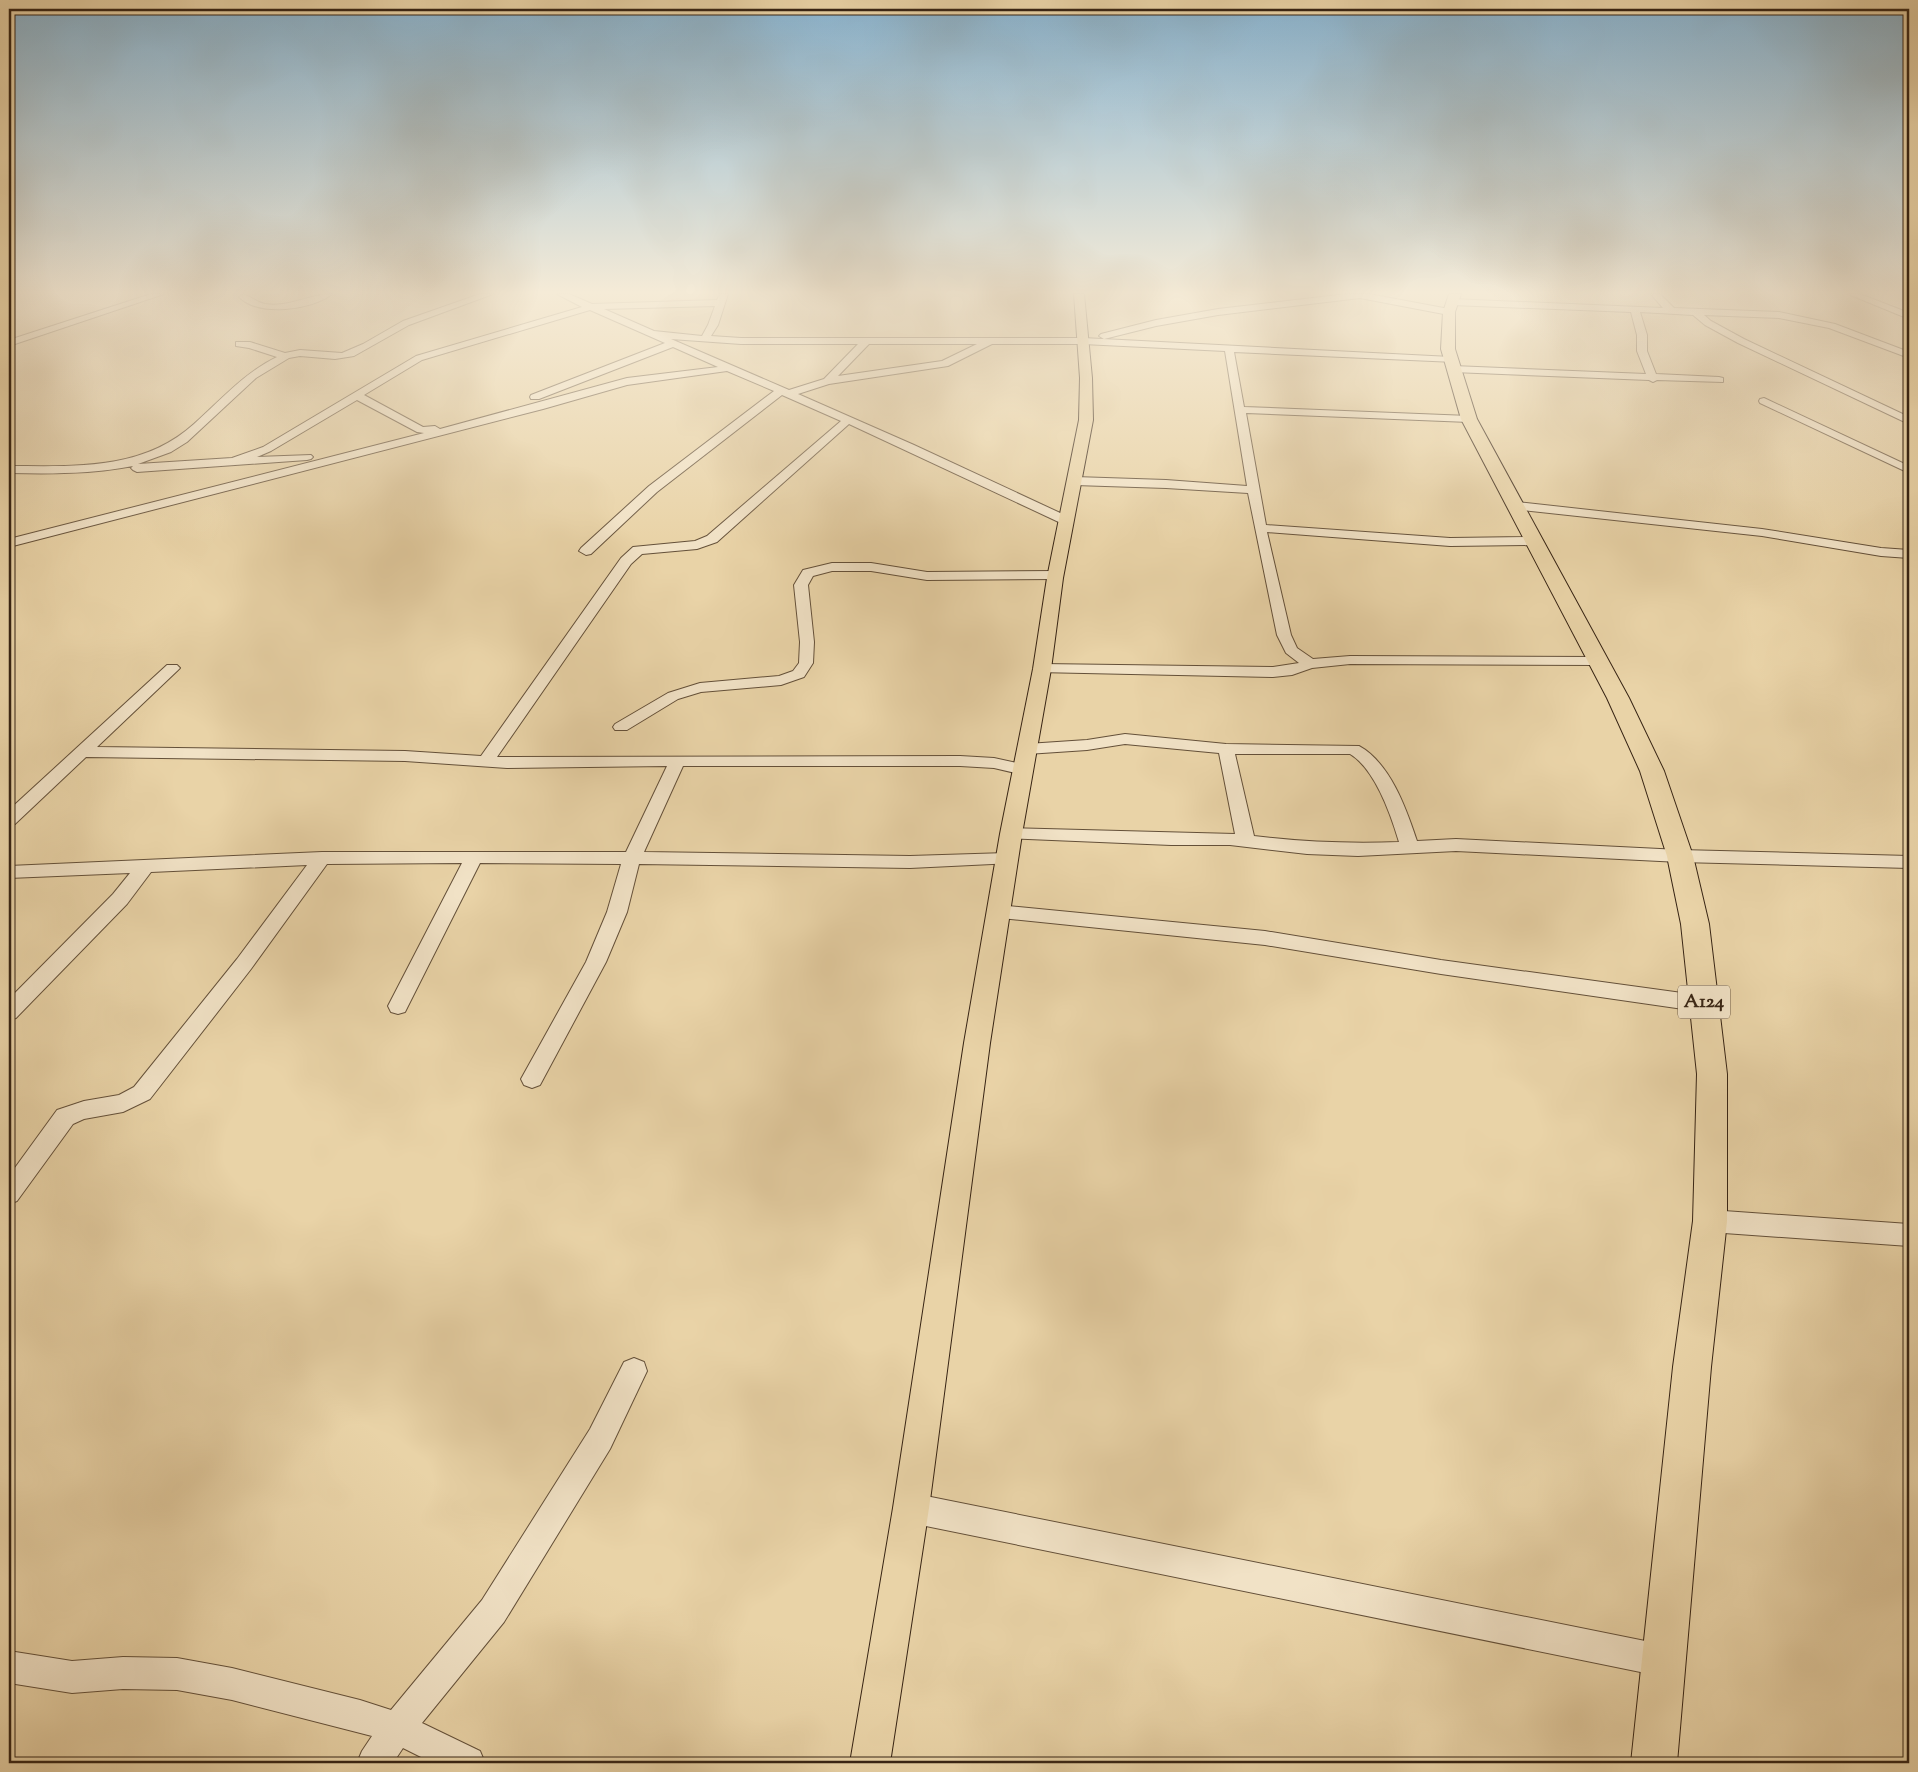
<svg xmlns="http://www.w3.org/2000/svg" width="1918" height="1772" font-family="'Sorts Mill Goudy',serif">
	<rect width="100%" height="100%" fill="#e9d3a7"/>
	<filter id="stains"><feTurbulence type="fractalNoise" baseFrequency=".004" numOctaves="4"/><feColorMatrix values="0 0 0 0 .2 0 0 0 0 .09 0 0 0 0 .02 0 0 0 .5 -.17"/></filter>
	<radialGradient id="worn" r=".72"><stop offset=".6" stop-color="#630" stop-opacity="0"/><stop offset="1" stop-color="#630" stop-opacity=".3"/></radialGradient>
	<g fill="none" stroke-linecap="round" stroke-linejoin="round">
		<g stroke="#645039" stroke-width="2">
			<path id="minor" d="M151,294H164L9,346V340Z
				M243,294C251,297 257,302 265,304C289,308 309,294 332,294C312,310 259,317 239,297Z
				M480,294H493L409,325L354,356L335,359L300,356L289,358L256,378L187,442L171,452L138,464L232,458L263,447L416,356L582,307L557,294H569L592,304L717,300L720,294H728L718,325L711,336L741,338H1083L1451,357L1455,358V362L1234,352L1244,407L1469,416L1474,419L1469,422L1246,413L1266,525L1450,538L1535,537L1541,541L1535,545L1450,546L1267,532L1291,635L1297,648L1313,659L1350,656L1597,657L1602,658L1604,661L1602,664L1597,665L1350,664L1312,668L1292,675L1273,677L1037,672L1034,669L1037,666L1042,664L1273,667L1299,663L1286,653L1277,635L1248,493L1166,488L1075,485L1069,481L1075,477L1166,480L1247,486L1225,351L1083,344H992L948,366L829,384L798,394L914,445L1071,518L1073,521L1067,525L1063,524L849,424L717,542L697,549L642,554L631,564L497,757L960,756L994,758L1030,766L1032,770L1030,774L1024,775L994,768L960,766H683L644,852L910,856L1007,853L1013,855L1016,859L1013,863L910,868L639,864L627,912L606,962L540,1085L532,1088L524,1085L521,1079L586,962L607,912L621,864L480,863L408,1006L405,1012L398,1014L391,1012L388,1006L462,863L327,864L251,969L150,1099L123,1112L84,1119L73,1124L17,1201L9,1204V1176L57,1110L84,1101L119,1095L134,1087L237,959L307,865L151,872L127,904L16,1018L9,1020V999L113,894L130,873L9,878V866L322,852H626L667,766L507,768L405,761L86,757L15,824L9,826V810L167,665H177L180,668L177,671L97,747L405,751L481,756L621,558L633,547L695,541L707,536L841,421L782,395L657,492L591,554L586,555L579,551L581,548L649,486L774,391L727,371L627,385L543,409L9,547V539L424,433L417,432L357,400L271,451L257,457L311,455L313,457L311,459L307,460L137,472L133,470L131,468L133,466C92,474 50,474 9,473V466C75,466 142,471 194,424C221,400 244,373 277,357L249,348L236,346V342H250L285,353L300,350L342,353L363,344L403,321ZM715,306L708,325L702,336L654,331L604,309ZM590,310L665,343L531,395L530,397L531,399H539L673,347L718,367L627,378L440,429L435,426L423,427L364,395L422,360ZM671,339L741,344H858L824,379L789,390ZM869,344H977L942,361L838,376Z
				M1347,294H1369L1449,309L1454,312L1449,315L1360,298L1218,315L1156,326L1104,339L1099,336L1101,334L1156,320L1218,309Z
				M1651,294H1660L1674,308L1779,312L1835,324L1909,352V358L1829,328L1779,318L1704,315L1711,321L1744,339L1909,417V424L1738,343L1705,325L1693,315L1640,312L1647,335V351L1656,374L1719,377L1723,378V382L1657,380L1653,382L1649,380L1453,372L1448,369L1453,366L1646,374L1637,351V335L1631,312L1452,305L1448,302L1452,299L1663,308Z
				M1848,294H1860L1909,313V319Z
				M1764,398L1909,466V473L1760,403L1759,401L1760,399Z
				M1517,502L1762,529L1881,548L1909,550V558L1881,556L1762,536L1513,509L1511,506Z
				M832,563H871L927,572L1056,571L1063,575L1056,579L927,580L871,571H832L813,576L808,585L814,642L813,663L804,677L781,685L701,692L678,699L627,730H615L613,727L615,724L668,693L700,683L779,676L793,671L799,663L800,642L794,585L803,570Z
				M1125,734L1226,744L1359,746C1390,763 1406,808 1417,841L1456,839L1680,850L1909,856V868L1680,862L1456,851L1358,856L1307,854L1230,845H1171L1005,838L1002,834L1005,830L1011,828L1235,834L1219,753L1125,744L1087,750L1027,754L1021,752L1019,749L1021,746L1027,744L1087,740ZM1235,754H1350C1375,769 1391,815 1399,842C1350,844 1303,842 1254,836Z
				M998,905L1265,931L1441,960L1704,996L1711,998L1714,1004L1711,1010L1704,1012L1441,974L1265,945L991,917L988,912L991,907Z
				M1710,1210L1909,1224V1246L1710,1232L1701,1229L1698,1221L1701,1213Z
				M634,1358L644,1362L647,1371L610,1449L504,1622L422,1723L480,1751L485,1763H433L403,1748L393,1763H357L362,1751L372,1736L232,1700L177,1690L123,1689L72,1693L9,1683V1651L72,1661L123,1657L177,1658L232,1668L360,1700L391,1710L482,1600L590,1429L624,1362Z
				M911,1493L1665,1645L1676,1650L1681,1661L1676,1672L1665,1677L911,1523L901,1518L896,1508L901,1498Z"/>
		</g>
		<g stroke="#372414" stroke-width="2">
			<path id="major" d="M1074,294H1084L1092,378L1093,420L1063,578L1051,669L1022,834L990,1043L929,1508L890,1763H850L893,1508L964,1043L1000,834L1033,669L1047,578L1079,420L1080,378Z"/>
		</g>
		<g stroke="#372414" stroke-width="2">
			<path id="highway" d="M1449,294H1461L1455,312V349L1477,419L1629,698L1664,771L1693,856L1709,924L1727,1074V1221L1711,1367L1677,1763H1631L1673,1367L1693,1221L1697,1074L1681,924L1667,856L1640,771L1607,698L1461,419L1441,349L1443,312Z"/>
		</g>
		<use href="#minor" fill="#f1e2c6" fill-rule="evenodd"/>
		<use href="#major" fill="#e9d3a7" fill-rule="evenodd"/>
		<use href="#highway" fill="#e9d3a7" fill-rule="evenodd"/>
	</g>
	<linearGradient id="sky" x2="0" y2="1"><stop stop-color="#89b5d2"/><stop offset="0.54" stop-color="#f5ebd7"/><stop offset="1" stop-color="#f5ebd7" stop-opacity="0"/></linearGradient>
	<rect width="1918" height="542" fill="url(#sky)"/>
	<g text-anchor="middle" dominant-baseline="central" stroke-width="4" stroke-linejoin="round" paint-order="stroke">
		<rect fill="#f1e2c6" stroke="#6f5d49" stroke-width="1" x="1678" y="985.5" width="52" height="33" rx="4"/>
		<g font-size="19" font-weight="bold" fill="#372414">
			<text x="1704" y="1002">A124</text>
		</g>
	</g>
	<rect width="1918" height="1772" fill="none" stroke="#e9d3a7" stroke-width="30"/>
	<rect x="10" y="10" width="1898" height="1752" fill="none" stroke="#372414" stroke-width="2.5"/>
	<rect x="15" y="15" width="1888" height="1742" fill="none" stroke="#372414"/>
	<rect width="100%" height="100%" filter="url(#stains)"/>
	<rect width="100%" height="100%" fill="url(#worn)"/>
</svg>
